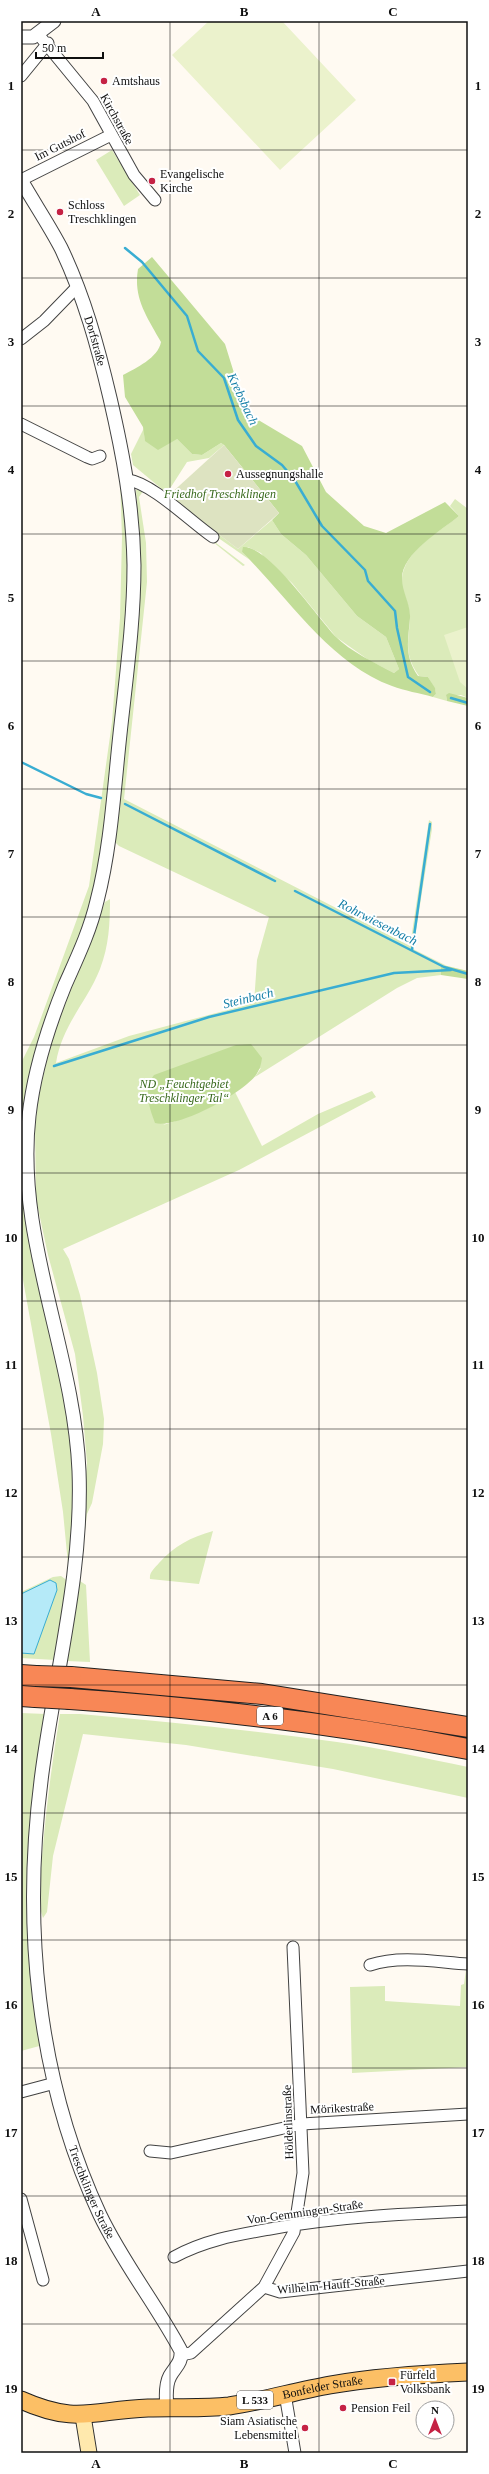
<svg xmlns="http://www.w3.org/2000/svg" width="489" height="2474" font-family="Georgia,serif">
	<rect width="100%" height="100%" fill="#fffaf2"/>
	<path fill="#dbebba" d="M112,150L140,195L124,206L96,160Z
		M144,428L145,441L177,439L192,454L202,455L221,443L224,445L209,458L187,462L171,487L163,490L133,465L131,454Z
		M120,480L131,555L116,751L92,911L48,1023L26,1166L61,1355L76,1489L68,1564L63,1512L51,1434L21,1269V1063L34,1037L89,886L112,722L120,618L122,537Z
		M141,488L144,490L139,497L146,543L147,582L124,799L410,946L429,820L432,822V829L413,949L447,966L441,968V975L417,978L397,988L255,1077L261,1068L163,1125C189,1117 213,1108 235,1092L262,1146L318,1114L372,1091L376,1097L239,1170L63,1249L69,1259L80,1295L97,1373L104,1419L103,1444L92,1503L87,1514L81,1564L79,1563L87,1463L83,1416L75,1354L48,1255L36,1199L35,1127L39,1094L54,1031L105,902L110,899C110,923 109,946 100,969C87,1002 62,1025 56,1063L129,1036L254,1003L257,960L269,917L119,846L114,841C123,760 134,680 139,599C141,563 138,526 136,490Z
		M168,496L238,549L272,520L281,534L306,555L357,616L386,637L399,669L394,673L370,661L336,637L292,583L266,560L261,553L248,547L242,552L250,560L214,535Z
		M455,499L468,509V698L461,695H446L447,701L433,697L436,694L435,689L428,677L419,676C403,653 409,642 410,617C410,604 400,590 402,578C405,550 439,532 459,516L450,506Z
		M178,514L245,565L243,566Z
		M213,1531L199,1584L150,1579C149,1572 155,1568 159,1563C174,1546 191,1537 213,1531Z
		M61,1576L68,1581L55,1660L21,1658V1592L53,1577Z
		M80,1581L86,1585L90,1662L67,1661Z
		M21,1713L46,1714L32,1800L31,1875L43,2045L21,2051Z
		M60,1714H80C166,1722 252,1730 337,1742C381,1748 424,1758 468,1767V1798L333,1769L186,1745L83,1734L53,1856L47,1912L43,1918C36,1900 41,1876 42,1857C46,1809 52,1762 60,1714Z
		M466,1970L468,2067L352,2073L350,1987L385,1986V2001L460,2006L461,1985L464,1984Z"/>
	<path fill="#c2dd98" d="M152,257L225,344L239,389L255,418L302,446L326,492L364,526L386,533L445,502L459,516C442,530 401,554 402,579C402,592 411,605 410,618C408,642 404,655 418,676L428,677L435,688L436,694L433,697C419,693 405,691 392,686C329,663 288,597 242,552L243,547C268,545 317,617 335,636C351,652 375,663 394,673L399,669L386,637L357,616L306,555L281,534L272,520L279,513L224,445L221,443L202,455L192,454L177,439L158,450L145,441L143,427L125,397L123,375C136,368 158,358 161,342C147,317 133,298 138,269Z
		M449,693L468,698V706L447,701L446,695Z
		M447,966L468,971V979L441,975V967Z
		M251,1044L262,1058C261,1065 260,1069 256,1075C242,1094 177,1129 155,1123C149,1107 143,1090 154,1075L236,1045Z"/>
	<path fill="#dde3c1" d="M224,445L279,513L238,549L168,496Z"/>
	<path fill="#ebf2cc" d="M209,21H282L356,100L280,170L172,55Z
		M468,627V689L460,682L444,635Z"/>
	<path fill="#b5eaf8" stroke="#39add2" d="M50,1580L56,1583L57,1590L34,1654L21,1653V1594Z"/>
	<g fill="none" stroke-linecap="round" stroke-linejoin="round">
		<path stroke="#39add2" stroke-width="2.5" d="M125,248L142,262L187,316L198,351L224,378L238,420L256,446L282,465L294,479L322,526L365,570L368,581L395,611L397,628L408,677L430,692
			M451,698L468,703
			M21,762L86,794L101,798
			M125,804L275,881
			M295,891L444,967L468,974
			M412,950L430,824
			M54,1066L209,1017L394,973L451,970"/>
		<g stroke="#424242" stroke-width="13">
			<path id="minor" d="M38,34L93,101L134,175L155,200
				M21,76L48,43
				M21,180L111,135
				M21,339L44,321L77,287
				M21,424L87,457L92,459L100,456
				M128,480C152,483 191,522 213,537
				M370,1965C400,1955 436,1962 468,1964
				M21,2092L55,2083
				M150,2151L171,2153L302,2124L468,2114
				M21,2199L43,2280
				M174,2257C205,2240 236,2235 270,2229C336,2217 401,2214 468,2211
				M264,2287L280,2292L468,2271
				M181,2355L191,2353L264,2287L294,2232L303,2173L293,1947
				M285,2394L295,2453"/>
		</g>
		<g stroke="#424242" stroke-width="15">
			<g id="tertiary">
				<path d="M21,37H33L54,21"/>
				<path id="s1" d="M21,180C34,203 49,225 61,248C84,296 98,347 110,398C123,454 133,507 134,565C134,622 126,678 120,734C114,789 111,847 97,901C90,931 77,958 65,985C48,1027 34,1071 29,1116C15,1238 74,1351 79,1471C83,1573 55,1674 42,1773C22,1922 36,2078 100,2215C123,2263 156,2304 181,2351C182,2363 175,2367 170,2376C165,2385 166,2398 167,2408"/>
			</g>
		</g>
		<g stroke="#313131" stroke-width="17">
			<path id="secondary" d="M83,2416L89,2453"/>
		</g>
		<g stroke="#202020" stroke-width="19">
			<g id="primary">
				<path id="s2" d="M21,2400C77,2425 93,2410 148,2408C175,2407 202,2409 229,2406C263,2401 296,2391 330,2385C376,2377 422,2374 468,2372"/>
			</g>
		</g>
		<g stroke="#202020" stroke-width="22">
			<path id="motorway" d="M21,1675L36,1676
				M71,1677L262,1694L468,1727
				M21,1696L35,1697
				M70,1699C205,1708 335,1723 468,1749"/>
		</g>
		<use href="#minor" stroke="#fff" stroke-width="11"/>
		<use href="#tertiary" stroke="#fff" stroke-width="13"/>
		<use href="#secondary" stroke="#ffe9ad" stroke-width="15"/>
		<use href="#primary" stroke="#fcbf65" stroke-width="17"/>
		<use href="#motorway" stroke="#f88756" stroke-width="20"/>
		<g stroke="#202020" stroke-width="22" stroke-linecap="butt">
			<path id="motorway-bridge" d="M36,1676L71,1677
				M35,1697L70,1699"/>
		</g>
		<use href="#motorway-bridge" stroke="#f88756" stroke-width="20"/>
	</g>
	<path fill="none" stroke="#0f0f0f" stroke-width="1" stroke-opacity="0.55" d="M170,21V2453M319,21V2453M21,150H468M21,278H468M21,406H468M21,534H468M21,661H468M21,789H468M21,917H468M21,1045H468M21,1173H468M21,1301H468M21,1429H468M21,1557H468M21,1685H468M21,1813H468M21,1940H468M21,2068H468M21,2196H468M21,2324H468"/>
	<g fill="#c52244" stroke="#fff" stroke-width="1.5">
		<circle cx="104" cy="81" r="4"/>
		<circle cx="152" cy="181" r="4"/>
		<circle cx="60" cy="212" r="4"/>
		<circle cx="228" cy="474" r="4"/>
		<rect x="388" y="2378" width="8" height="8" rx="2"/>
		<circle cx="343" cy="2408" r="4"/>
		<circle cx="305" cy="2428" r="4"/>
	</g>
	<g text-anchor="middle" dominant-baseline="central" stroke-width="4" stroke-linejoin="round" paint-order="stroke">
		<g fill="#fff" stroke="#575757" stroke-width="1">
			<rect x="257" y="1707" width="26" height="18" rx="3"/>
			<rect x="237" y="2391" width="36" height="18" rx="3"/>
		</g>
		<g font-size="11" font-weight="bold" fill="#0f0f0f">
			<text x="270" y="1716">A 6</text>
			<text x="255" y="2400">L 533</text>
		</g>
		<g font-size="12" fill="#0f0f0f" stroke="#fff" text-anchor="start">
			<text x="112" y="81">Amtshaus</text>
			<text x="160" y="174">Evangelische<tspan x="160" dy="14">Kirche</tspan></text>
			<text x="68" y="205">Schloss<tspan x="68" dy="14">Treschklingen</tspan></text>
			<text x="236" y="474">Aussegnungshalle</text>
			<text x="400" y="2375">Fürfeld<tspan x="400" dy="14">Volksbank</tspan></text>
			<text x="351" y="2408">Pension Feil</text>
			<text x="297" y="2421" text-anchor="end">Siam Asiatische<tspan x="297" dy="14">Lebensmittel</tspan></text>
		</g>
		<g font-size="12" fill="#0f0f0f" stroke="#fff">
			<text transform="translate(117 119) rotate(61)">Kirchstraße</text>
			<text transform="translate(60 145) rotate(-27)">Im Gutshof</text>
			<text stroke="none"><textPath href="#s1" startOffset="178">Dorfstraße</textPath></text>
			<text transform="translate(342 2108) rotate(-3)">Mörikestraße</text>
			<text transform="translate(288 2122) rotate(-92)">Hölderlinstraße</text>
			<text stroke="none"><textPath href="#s1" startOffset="2063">Treschklinger Straße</textPath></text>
			<text transform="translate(305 2212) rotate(-8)">Von-Gemmingen-Straße</text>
			<text transform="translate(331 2285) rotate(-5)">Wilhelm-Hauff-Straße</text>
			<text stroke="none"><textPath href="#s2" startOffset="306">Bonfelder Straße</textPath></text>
		</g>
		<g font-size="12" font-style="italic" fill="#396a1d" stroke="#fff">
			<text x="220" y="494">Friedhof Treschklingen</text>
			<text x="184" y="1084">ND „Feuchtgebiet<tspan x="184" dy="14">Treschklinger Tal“</tspan></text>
		</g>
		<g font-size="13" font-style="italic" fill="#137ea7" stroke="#fff">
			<text transform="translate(243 399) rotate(65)">Krebsbach</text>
			<text transform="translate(378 922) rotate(27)">Rohrwiesenbach</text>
			<text transform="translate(248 998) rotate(-14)">Steinbach</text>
		</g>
	</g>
	<rect width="489" height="2474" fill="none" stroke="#ffffff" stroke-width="44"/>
	<g transform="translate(435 2420)"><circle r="19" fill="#ffffff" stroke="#9f9f9f"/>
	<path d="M0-3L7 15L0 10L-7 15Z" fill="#c52244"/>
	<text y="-6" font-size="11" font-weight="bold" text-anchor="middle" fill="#0f0f0f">N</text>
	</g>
	<path d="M36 52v6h67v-6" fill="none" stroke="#0f0f0f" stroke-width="2"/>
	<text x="42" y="52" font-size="12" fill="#0f0f0f" stroke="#ffffff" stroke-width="3" paint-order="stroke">50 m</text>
	<rect x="22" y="22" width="445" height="2430" fill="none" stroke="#0f0f0f" stroke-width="1.5"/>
	<g font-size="13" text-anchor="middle" font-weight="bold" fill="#0f0f0f">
		<text x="96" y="16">A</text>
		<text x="244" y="16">B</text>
		<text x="393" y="16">C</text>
		<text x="11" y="90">1</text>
		<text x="478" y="90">1</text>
		<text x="11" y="218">2</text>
		<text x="478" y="218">2</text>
		<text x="11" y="346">3</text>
		<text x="478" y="346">3</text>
		<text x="11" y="474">4</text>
		<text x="478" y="474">4</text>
		<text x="11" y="602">5</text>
		<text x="478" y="602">5</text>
		<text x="11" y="730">6</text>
		<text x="478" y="730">6</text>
		<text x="11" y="858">7</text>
		<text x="478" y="858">7</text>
		<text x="11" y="986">8</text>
		<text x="478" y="986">8</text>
		<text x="11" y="1114">9</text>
		<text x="478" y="1114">9</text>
		<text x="11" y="1242">10</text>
		<text x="478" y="1242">10</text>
		<text x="11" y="1369">11</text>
		<text x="478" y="1369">11</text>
		<text x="11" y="1497">12</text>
		<text x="478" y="1497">12</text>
		<text x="11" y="1625">13</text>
		<text x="478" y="1625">13</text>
		<text x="11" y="1753">14</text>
		<text x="478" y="1753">14</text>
		<text x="11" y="1881">15</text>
		<text x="478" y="1881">15</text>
		<text x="11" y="2009">16</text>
		<text x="478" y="2009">16</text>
		<text x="11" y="2137">17</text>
		<text x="478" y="2137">17</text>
		<text x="11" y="2265">18</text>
		<text x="478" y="2265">18</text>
		<text x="11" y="2393">19</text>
		<text x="478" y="2393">19</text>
		<text x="96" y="2468">A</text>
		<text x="244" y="2468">B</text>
		<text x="393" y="2468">C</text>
	</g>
</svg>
